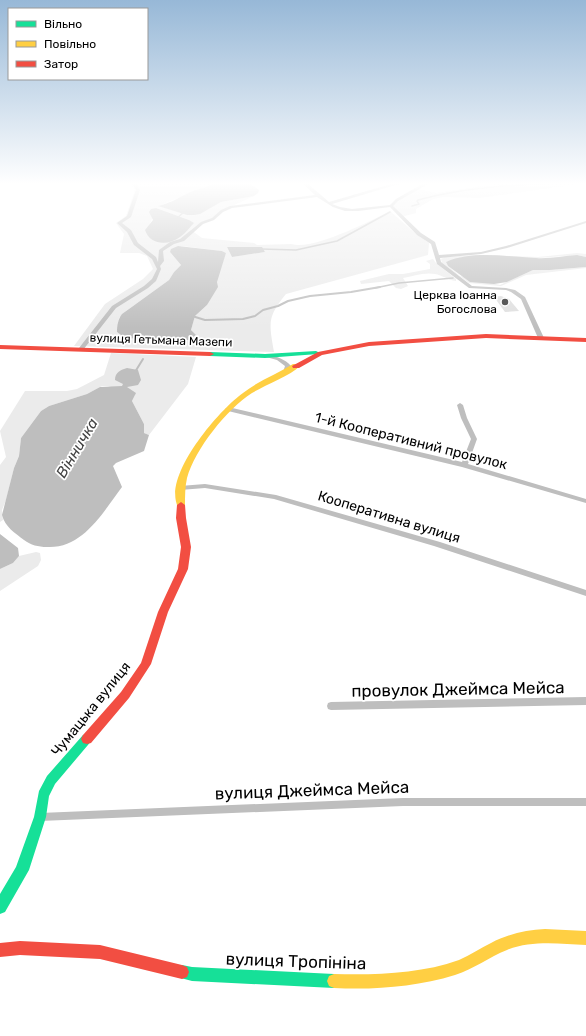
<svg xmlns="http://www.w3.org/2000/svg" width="586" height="1036" font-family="Rubik,sans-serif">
	<rect width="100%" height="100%" fill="#fff"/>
	<path fill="#ebebeb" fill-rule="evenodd" d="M130,183H216L208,187L188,193L183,197L175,199L159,206L187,215L207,210L213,206L221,202L254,196L221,211L211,219L200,223L191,230L202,238L254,243L257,245L292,244C311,251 371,221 390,211L416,234L429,243L428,255L286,294C267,317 269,323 274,352L74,346L105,304L143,279L153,269L147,256L139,253H120L124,234L116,223L126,216L135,190ZM156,208L189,220L150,224ZM182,246L222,251L226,253L207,305L195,316L191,330L195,335L189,340H156L125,338L117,332L119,318L126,311L169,280L174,272L181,265L170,252L174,248ZM227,247H257L265,252L232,257Z
		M502,183H586L479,198L444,197L433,199L416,209V213L401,217L391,206L394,202L418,189L436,193Z
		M577,253L586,254V257L577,255L538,258L479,256L464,257L446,262L448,266L460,276L500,285L533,270H550L586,267V268L526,275L501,286L469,283L442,263L441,259L445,257L480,255L538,257Z
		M433,259L436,263L456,279V281C448,280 442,275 435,274C424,272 413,276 403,278L408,286L401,289L396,288L389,281L361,284L360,281L389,274H403L430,269V264L426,261Z
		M111,353L196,357L188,384L149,435L144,433V424L132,401L135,395L108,386H102L87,394L49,406L41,411L21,438L19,456L14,468L6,500L2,510L3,520L0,522V465L6,457L0,431L25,391H67L77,389L104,375Z
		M36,552L40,553L41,560L38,566L0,591V569L13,563L19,556Z"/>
	<path fill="#bebebe" d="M216,183H249L259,190L258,193L254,196L221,202L200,214L194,215H187L158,206C168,204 179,198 188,193C196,189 206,188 216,183Z
		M156,208L189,220L194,223C190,227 186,233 180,237C168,246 150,245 145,230L153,220L149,212L151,209Z
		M178,246L222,251L226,253L217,282L218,287L207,305L195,316L191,330L196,335L189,340H156L125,338L117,332C117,326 118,319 122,314L169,280L174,272L181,265L170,252L171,249Z
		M227,247H262L265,252L232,257Z
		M577,255L586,257V267L550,270H533L507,282L494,284L470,282L448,266L446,262C473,250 507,257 536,258C549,259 563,256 577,255Z
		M127,368L138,370L141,380L138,385L127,387L136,393L132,401L144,424V433L149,435L144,451L116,463L113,466L122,487C103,512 83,549 47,547C38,547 31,545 24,540C15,533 5,527 2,515L14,468L19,456L21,438L41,411L49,406L87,394L100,387L122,386L123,384L115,380C115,372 121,370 127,368Z
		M0,534L18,548L19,556L13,563L0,569Z"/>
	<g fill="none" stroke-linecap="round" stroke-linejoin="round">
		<path stroke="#bebebe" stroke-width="1.5" d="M412,206L419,204L417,201L418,200C464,187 512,185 559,183
			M176,219L184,212
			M261,249L296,250L337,241L390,212
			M375,288L399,283L453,278"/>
		<path stroke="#bebebe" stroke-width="2" d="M192,316L205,320L243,319L255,316L263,310L278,306L288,301L310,296L351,292L380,287
			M154,344L156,338
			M135,372L143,359"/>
	</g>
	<path fill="#dfdfdf" d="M501,296L509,299L519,311L505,312L494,297Z"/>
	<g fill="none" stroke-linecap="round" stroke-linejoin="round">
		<path fill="#bebebe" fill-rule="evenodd" d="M132,183H136L140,190L131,217L122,223L131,230L138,243L156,257L158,262L159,250L170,242L180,239L201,222L212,218L221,210L230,206L315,195L302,183H307L329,202L394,183H402L332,204L340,207L352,209L390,205L396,199L424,183H430L398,201L393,206L421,233L435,242L439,255L481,252L506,246L586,221V223L507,248L481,254L440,258L441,262L472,286L506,288L515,290L525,297L544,338L543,339H539L538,338L521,299L511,292L506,290L469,288L437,264L431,244L417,235L390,207L358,211H345L333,207L317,197L232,208L223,212L214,220L203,224L184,241L174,244L163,251L164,261L160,266L161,269L156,281L148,288L116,308L83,350H79V348L112,306L144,286L152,279L157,269L152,259L134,245L127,232L117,223L127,216L136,190Z
			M268,354C277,357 285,359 291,366L288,373H284L283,372L285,366L277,360L266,357V355Z
			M460,403L463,405L467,418L477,439L468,464L586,499V503L462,467L228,411L225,409L228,407L462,462L471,439L461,418L457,405Z
			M205,484L276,495L440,542L586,590V596L434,546L274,499L205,488L180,490L177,488L180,486Z
			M586,697V705L331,710L328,709L327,706L328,703L331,702Z
			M403,798H586V806H403L40,821L37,820L35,817L37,814L40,813Z"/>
		<path fill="#16e098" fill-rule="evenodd" d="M316,351L320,353L318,354L265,358L210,356L206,354L210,352L265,354Z
			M87,734L91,735L93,739L55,784L49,796L46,817L29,870L5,912L0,914V894L16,867L34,817L39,791L47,776L83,735Z
			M182,965L192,967L334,974L339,976L341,981L339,986L334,988L192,981L177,977L175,972L177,967Z"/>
		<path fill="#ffcf43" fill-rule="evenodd" d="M293,364H299L300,366C290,376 265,385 252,393C227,409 195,449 187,478C185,487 185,496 185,505L184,507H178C162,476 219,410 243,393C258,381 277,374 293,364Z
			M545,929L586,931V945C560,944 532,940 507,950C489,957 474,969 455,975C416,987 374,990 334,988L329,986L327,981L329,976L334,974C375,975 420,974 459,960C470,955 481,948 491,943C508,934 526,930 545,929Z"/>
		<path fill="#f24e42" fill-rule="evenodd" d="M486,334L586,338V342L486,338L369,346L322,355L299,368H293L292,366L318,352L369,342Z
			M0,345L210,352L214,354L210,356L0,349Z
			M181,502L185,505L186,518L191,547L188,569L168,612L151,664L129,698L91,743L87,744L83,743L81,739L83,735L121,692L141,663L158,612L178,569L181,547L176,518L177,505Z
			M20,941L100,945L182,965L187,967L189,972L187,977L182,979L100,959L20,955L0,957V943Z"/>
	</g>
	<linearGradient id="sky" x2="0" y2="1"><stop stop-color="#97b8d7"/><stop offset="0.56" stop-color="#fff"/><stop offset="1" stop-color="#fff" stop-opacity="0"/></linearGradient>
	<rect width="586" height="328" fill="url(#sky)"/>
	<circle fill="#595959" stroke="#fff" stroke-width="1.5" cx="505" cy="302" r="4"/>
	<g text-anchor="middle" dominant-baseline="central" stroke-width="3.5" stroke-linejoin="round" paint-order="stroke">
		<g font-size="12" fill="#000" stroke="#fff" text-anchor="end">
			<text x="497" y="295">Церква Іоанна<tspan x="497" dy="14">Богослова</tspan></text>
		</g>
		<g font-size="12" fill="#000" stroke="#fff">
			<text transform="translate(161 340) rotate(2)">вулиця Гетьмана Мазепи</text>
		</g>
		<g font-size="14" fill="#000" stroke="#fff">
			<text transform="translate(411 441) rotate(14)">1-й Кооперативний провулок</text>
			<text transform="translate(389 517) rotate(17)">Кооперативна вулиця</text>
			<text transform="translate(91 709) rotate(-51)">Чумацька вулиця</text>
		</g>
		<g font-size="15" font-style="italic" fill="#434343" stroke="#fff">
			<text transform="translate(77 448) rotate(-59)">Вінничка</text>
		</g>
		<g font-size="17" fill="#000" stroke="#fff">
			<text transform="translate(458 689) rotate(-1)">провулок Джеймса Мейса</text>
			<text transform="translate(312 790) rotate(-2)">вулиця Джеймса Мейса</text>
			<text transform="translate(296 961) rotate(2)">вулиця Тропініна</text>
		</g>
	</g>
	<rect x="8" y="8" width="140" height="72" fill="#ffffff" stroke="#999999"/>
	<rect x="16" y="21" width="20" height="6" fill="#16e098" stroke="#999999"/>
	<text x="44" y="28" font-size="12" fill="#000000">Вільно</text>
	<rect x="16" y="41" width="20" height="6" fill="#ffcf43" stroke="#999999"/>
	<text x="44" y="48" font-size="12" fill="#000000">Повільно</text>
	<rect x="16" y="61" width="20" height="6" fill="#f24e42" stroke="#999999"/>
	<text x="44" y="68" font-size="12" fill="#000000">Затор</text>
</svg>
